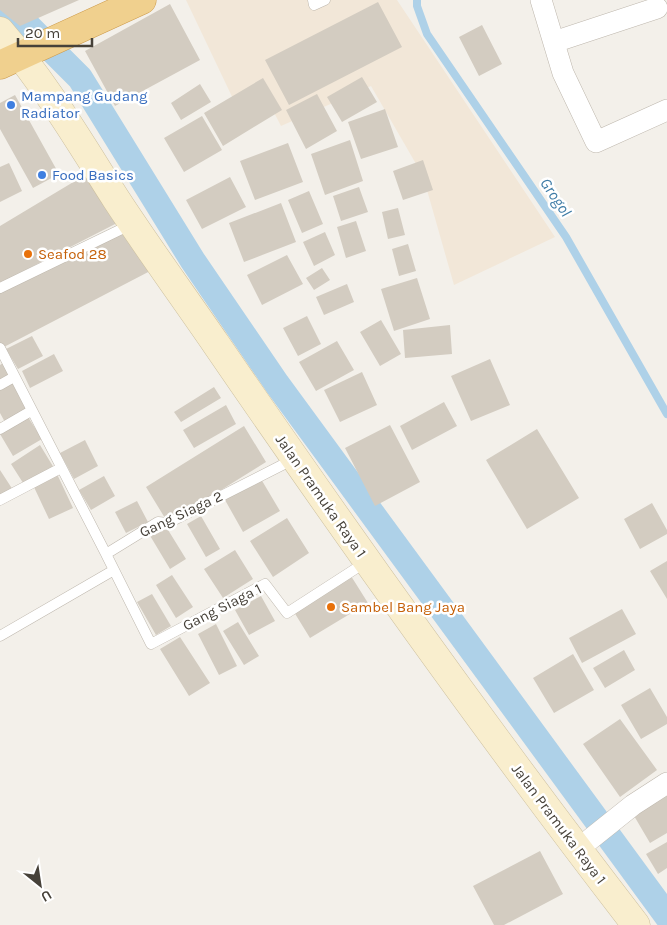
<svg xmlns="http://www.w3.org/2000/svg" width="667" height="925" font-family="Karla,sans-serif">
	<rect width="100%" height="100%" fill="#f3f0ea"/>
	<path fill="#f2e7d8" d="M186,0H397L555,237L454,285L423,176L371,86L281,126L264,93L236,105Z"/>
	<g fill="none" stroke-linecap="round" stroke-linejoin="round">
		<path stroke="#aed1e8" stroke-width="8" d="M417,0V6L427,34L566,237L667,414"/>
		<path stroke="#aed1e8" stroke-width="26" d="M2,0L80,78L193,261L277,384L667,916"/>
	</g>
	<path fill="#d3ccc1" d="M0,0H79L20,26L0,10Z
		M378,2L402,47L289,105L265,60Z
		M170,4L200,60L115,106L85,51Z
		M482,25L502,64L479,76L459,37Z
		M362,77L377,102L342,122L327,97Z
		M263,78L282,110L223,146L204,113Z
		M200,84L211,102L181,120L171,103Z
		M317,94L337,131L306,149L286,110Z
		M15,95L59,174L33,188L0,129V103Z
		M385,109L398,147L361,159L348,122Z
		M202,116L222,150L184,172L164,138Z
		M350,140L363,181L325,195L311,154Z
		M288,143L303,182L255,200L240,161Z
		M423,160L433,190L403,200L393,171Z
		M9,163L22,191L0,202V167Z
		M90,172L121,221L0,283V226Z
		M230,177L246,207L202,229L186,200Z
		M359,187L368,212L341,221L333,196Z
		M309,191L323,224L302,233L288,200Z
		M281,203L296,242L244,262L229,223Z
		M398,208L405,235L388,239L382,212Z
		M356,221L366,251L346,258L337,227Z
		M128,231L154,269L2,348L0,344V292Z
		M325,232L335,255L314,266L303,242Z
		M408,244L416,271L399,276L392,249Z
		M287,255L303,284L262,305L247,275Z
		M322,268L330,280L314,290L306,278Z
		M417,278L430,319L394,331L381,289Z
		M347,284L354,302L324,315L316,297Z
		M307,316L321,344L298,356L283,328Z
		M381,320L401,354L380,366L360,332Z
		M450,325L452,354L405,358L403,330Z
		M32,336L43,356L18,369L6,349Z
		M337,341L354,370L316,391L299,362Z
		M54,354L63,371L30,388L22,371Z
		M490,359L510,405L471,421L451,376Z
		M3,363L10,376L0,381V365Z
		M362,372L377,405L340,422L324,390Z
		M12,382L28,411L6,424L0,413V389Z
		M214,387L221,398L181,422L174,412Z
		M444,402L457,426L412,450L400,426Z
		M226,405L236,424L194,448L183,430Z
		M28,417L42,439L13,456L0,434Z
		M390,425L420,482L375,506L345,448Z
		M244,426L266,462L168,523L146,487Z
		M537,429L579,498L527,529L486,460Z
		M85,440L98,466L74,479L60,453Z
		M40,445L54,468L25,486L11,464Z
		M0,470L13,490L0,497Z
		M57,474L73,508L49,519L33,485Z
		M104,476L115,496L91,510L79,490Z
		M261,479L280,511L243,532L225,500Z
		M137,501L148,522L126,533L115,512Z
		M652,503L667,530V534L640,549L624,519Z
		M201,516L220,549L206,557L187,524Z
		M287,518L309,553L273,577L250,541Z
		M165,525L186,559L170,569L149,534Z
		M235,550L253,579L223,598L204,569Z
		M667,561V599L650,571Z
		M172,575L193,607L176,618L156,585Z
		M351,576L368,603L310,638L294,612Z
		M152,594L171,626L156,635L137,602Z
		M261,596L275,621L249,635L235,610Z
		M622,609L636,634L582,663L569,638Z
		M238,622L259,656L244,665L223,631Z
		M216,624L237,666L219,675L198,634Z
		M180,637L210,683L189,696L160,649Z
		M624,650L635,670L605,688L593,668Z
		M573,654L594,690L554,713L533,678Z
		M650,688L667,717V724L641,739L621,705Z
		M620,719L657,770L620,797L583,744Z
		M667,794V833L650,843L630,809Z
		M667,842V868L658,874L646,854Z
		M540,851L563,894L504,925H494L473,886Z"/>
	<g fill="none" stroke-linecap="round" stroke-linejoin="round">
		<g stroke="#beb7ad" stroke-width="11">
			<path id="service" d="M313,0L314,5L325,0
				M0,288L130,225
				M0,348L106,554L158,522L168,523L294,459
				M0,385L14,377
				M0,429L31,411
				M0,500L61,468
				M106,554L151,644L265,584L287,613L366,562
				M0,636L114,570"/>
		</g>
		<g stroke="#beb7ad" stroke-width="22">
			<path id="minor" d="M541,0L563,73L596,142L667,110
				M554,42L657,8
				M578,849L633,805L667,783"/>
		</g>
		<g stroke="#cdc09f" stroke-width="29">
			<path id="secondary" d="M0,31C45,83 79,141 116,199C148,248 183,296 216,344C351,541 490,736 636,925"/>
		</g>
		<g stroke="#cc9a4b" stroke-width="29">
			<path id="trunk" d="M0,65L142,0"/>
		</g>
		<use href="#service" stroke="#fff" stroke-width="10"/>
		<use href="#minor" stroke="#fff" stroke-width="21"/>
		<use href="#secondary" stroke="#f9eece" stroke-width="28"/>
		<use href="#trunk" stroke="#f0d08e" stroke-width="28"/>
	</g>
	<g fill="#3f7fe0" stroke="#fff" stroke-width="2">
		<circle cx="11" cy="105" r="5"/>
		<circle cx="42" cy="175" r="5"/>
	</g>
	<g fill="#e8710a" stroke="#fff" stroke-width="2">
		<circle cx="28" cy="254" r="5"/>
		<circle cx="331" cy="607" r="5"/>
	</g>
	<g text-anchor="middle" dominant-baseline="central" stroke-width="5" stroke-linejoin="round" paint-order="stroke">
		<g font-size="15" fill="#366cbe" stroke="#fff" text-anchor="start">
			<text x="21" y="96">Mampang Gudang<tspan x="21" dy="17">Radiator</tspan></text>
			<text x="52" y="175">Food Basics</text>
		</g>
		<g font-size="15" fill="#c56008" stroke="#fff" text-anchor="start">
			<text x="38" y="254">Seafod 28</text>
			<text x="341" y="607">Sambel Bang Jaya</text>
		</g>
		<g font-size="15" fill="#464139" stroke="#fff">
			<text transform="translate(321 496) rotate(55)">Jalan Pramuka Raya 1</text>
			<text transform="translate(181 514) rotate(-25)">Gang Siaga 2</text>
			<text transform="translate(222 607) rotate(-27)">Gang Siaga 1</text>
			<text transform="translate(559 824) rotate(53)">Jalan Pramuka Raya 1</text>
		</g>
		<g font-size="16" font-style="italic" fill="#3e7ca6" stroke="#fff">
			<text transform="translate(556 197) rotate(56)">Grogol</text>
		</g>
	</g>
	<g transform="translate(40 885) rotate(150)" stroke="#ffffff" stroke-width="4" paint-order="stroke">
	<path d="M0-4L9 19L0 12L-9 19Z" fill="#464139"/>
	<text y="-8" font-size="14" font-weight="bold" text-anchor="middle" fill="#464139">U</text>
	</g>
	<path d="M18 38v8h74v-8" fill="none" stroke="#464139" stroke-width="2.5"/>
	<text x="25" y="38" font-size="15" fill="#464139" stroke="#ffffff" stroke-width="4" paint-order="stroke">20 m</text>
</svg>
